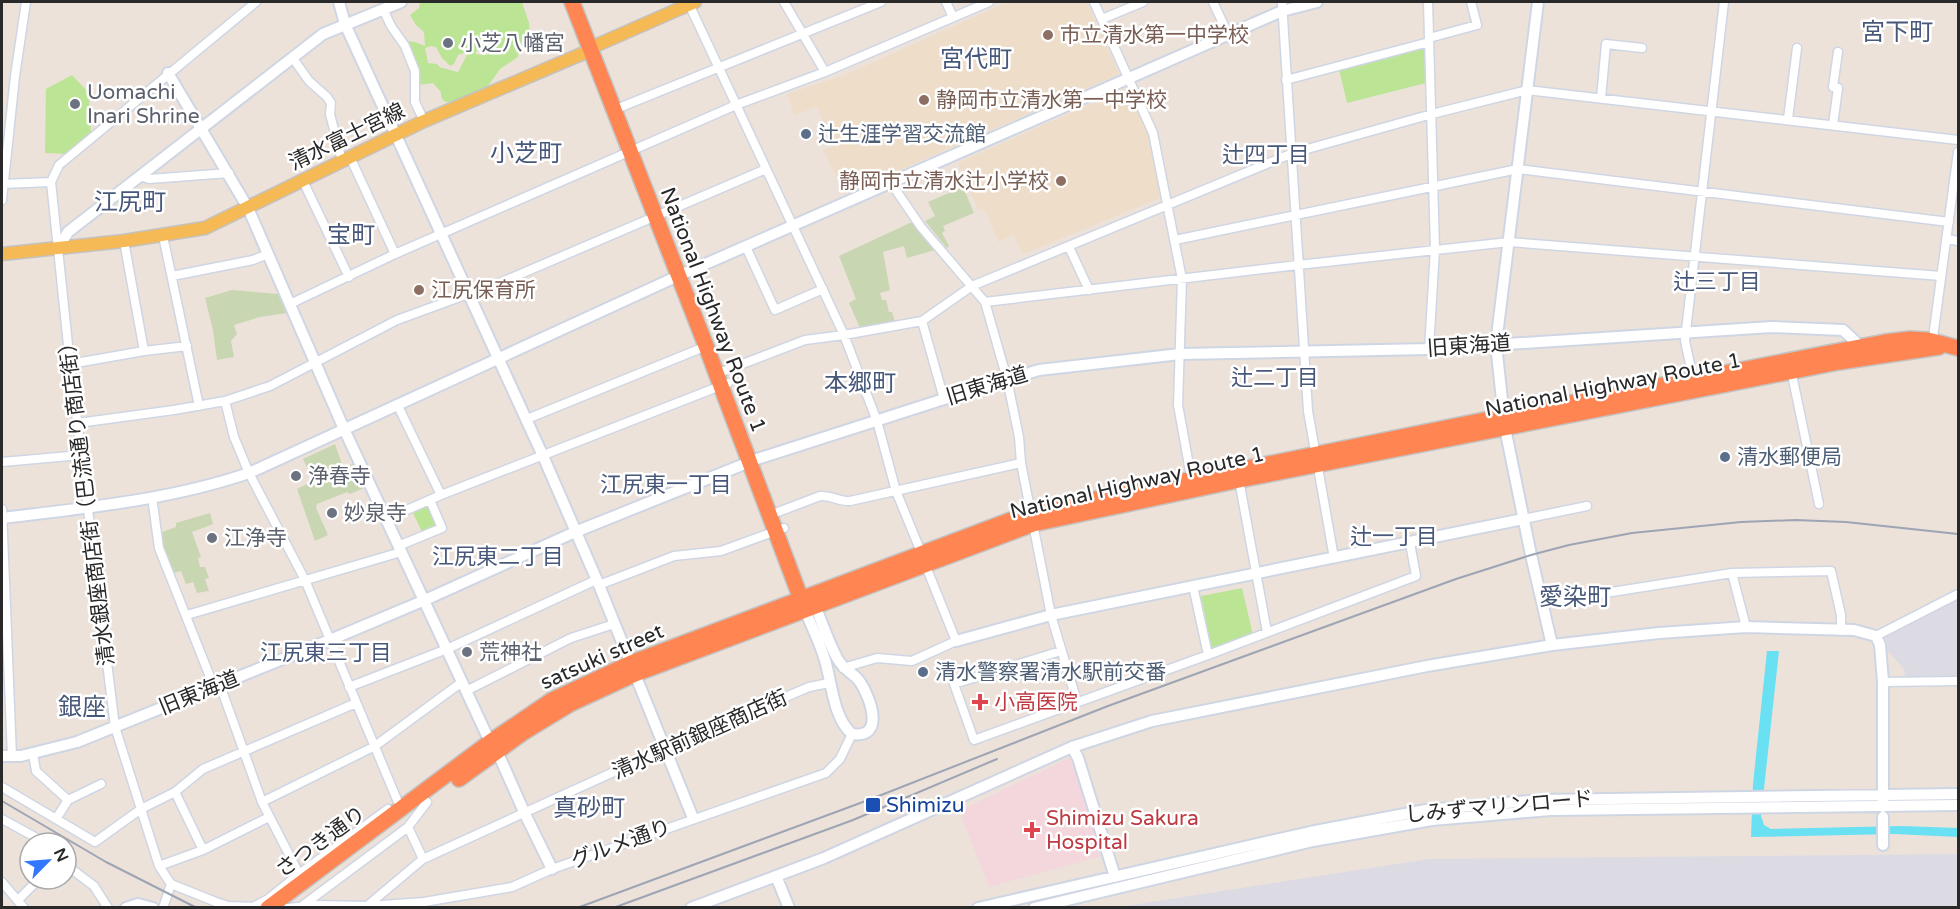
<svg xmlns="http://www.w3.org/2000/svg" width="1960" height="909" font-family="'Varela Round','Noto Sans JP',sans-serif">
	<rect width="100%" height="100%" fill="#ece2da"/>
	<path fill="#dcdbe4" d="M1958,596V676L1905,677L1904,669L1887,650L1886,635Z
		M1958,854V907H1119L1429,859Z"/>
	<path fill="#eeddc9" d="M1007,2H1087L1119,74L845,194L823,150L834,146L817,107L794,115L787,94L845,75Z
		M1127,88L1150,137L1160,198L1023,254L1013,235L998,242L985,210H978L958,163Z"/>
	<path fill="#f3d7dc" d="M1069,758L1074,762L1102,850L1099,857L989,887L959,811Z"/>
	<path fill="#bbe594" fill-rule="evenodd" d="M420,2H522L529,23L530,37L520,43L518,57L500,69L486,89L451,102H445L441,97V92L433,83L418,85L407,47V41L415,42L425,46L424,32L416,25L410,15L419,8ZM487,41L494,50L486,55L475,54L483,42ZM431,46L436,47L442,58L450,66L454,64L458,55L464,53L467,55L458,72C451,71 447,68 441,68L437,64L428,63L425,48Z
		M1425,46L1426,83L1347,103L1339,69Z
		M72,75L89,93L91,132L65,154L45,153L46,89Z
		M429,505L439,527L423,534L413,513Z
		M1242,588L1253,635L1215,650L1211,646L1201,596Z"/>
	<path fill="#c8d6b1" d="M963,187L974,213L943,226L945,231L942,233L949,246L947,248L925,221L935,216L928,202Z
		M912,222L935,250L907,258L904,246L883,252L890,290L880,293L882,300H886L889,312H892L895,322L860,328L849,303L856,299L839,256Z
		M232,290L278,294L287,313L260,317L234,325L237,334L231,341L234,357L217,360L213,330L205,298Z
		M335,444L343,467L353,464L364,488L350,494L347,492L317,504L316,508L328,535L315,541L297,489L309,483L308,480L312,478L303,459Z
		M210,513L213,524L192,532L201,557L198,558L200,567H205L209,578L205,579L209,591L197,593L193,582L186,584L181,571L173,573L163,549L160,533L176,527V523Z"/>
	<path fill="#69e1f2" d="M1767,651H1779L1761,816L1764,825L1771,829L1902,826L1958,828V837L1894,834L1751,837L1753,784Z"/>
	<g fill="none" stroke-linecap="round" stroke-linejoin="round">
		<g stroke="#cfd6e3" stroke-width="11">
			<path id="street" d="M688,2L844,335L877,421L896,491L921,552
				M784,2L825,72
				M946,2L953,17
				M1094,2L1153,133L1182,279L1178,405L1192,482
				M1213,2L1228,34
				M1282,2L1308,411L1334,558
				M1428,2L1435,249L1429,349
				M383,9L391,26L405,46L415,71V102L424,121
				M1102,19L1143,2
				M1429,38L1477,25L1471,2
				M292,57L309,81L327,97L331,103L330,114L342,161
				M1286,80L1429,42
				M1601,98L1606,44L1642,48
				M621,107L881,2
				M1788,119L1797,48
				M1833,125L1838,88L1833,87L1838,52
				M350,157L395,254
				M141,176L149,179L229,173
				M303,181L349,277
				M891,183L921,227L985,302L1007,379L1019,437L1021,463L1051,615L1077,702
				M2,184L51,182
				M2,200L15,76L26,2
				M163,236L199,406
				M1947,239L1958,241
				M1175,240L1518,169L1949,222
				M124,241L144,351
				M746,247L775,310L823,289
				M1069,247L1089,290
				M172,276L253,260L268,254
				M469,296L766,169
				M985,302L1298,265L1509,242L1941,276
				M290,304L395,254L736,105L825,72L989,2
				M922,321L944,399
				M1932,345L1958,152
				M70,364L144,351L187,346
				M1791,370L1819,504
				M724,371L805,340L844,335L922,321L972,286L1293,153L1432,114L1527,90L1958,140
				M1694,382L1685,341L1686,331L1724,2
				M225,401L234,437L249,473L305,580L398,802
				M397,404L441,495
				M527,419L709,345
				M78,423L174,410L225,401L270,386L397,320L468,294
				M2,462L81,455
				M1239,480L1267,632
				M152,497L159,548L214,687
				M2,509L12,757
				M778,512L820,496C831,495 840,502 850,501L1021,463
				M386,519L441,495L728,383
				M1523,519L1587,506
				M398,546L442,528L430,500
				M1732,573L1746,627
				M599,585L674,556L721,551L784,528
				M1193,586L1208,655
				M1542,603L1732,573L1831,571L1841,615V631
				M187,615L401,552
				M1876,636L1958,594
				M1061,651L954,684L974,740L1208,655L1416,576L1410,543
				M843,668L877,658L912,661L956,641L925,564
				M1883,682L1958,681
				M220,685L262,802L299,874
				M349,687L447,649L596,580
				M466,691L571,638L614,624
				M33,754L36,771L68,800L56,819
				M2,787L95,842L141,809L175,792L203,769L356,703
				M175,792L203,850
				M68,800L101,784
				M262,802L375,746L462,682
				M2,819L46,843
				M408,827L423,859
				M66,865L94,886L108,908
				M159,866L203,850L269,817
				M2,882L24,908
				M171,884L159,866L115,727L70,364L51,182L59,165L256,2
				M171,884L216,902L228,906L256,907
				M18,900L39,879
				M302,906L408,827L427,802
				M367,906L424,902L512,887L552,869L826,773L840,759L852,734
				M253,907L268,899L299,874L388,809
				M163,908L171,884
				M288,908L317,905L367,906L423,859L664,749L809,687L829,683"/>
		</g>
		<g stroke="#cfd6e3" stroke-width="14">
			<path id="secondary" d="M339,2L345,24L543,456L599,585L693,818
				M1538,2L1496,344L1505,428L1531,555L1552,645
				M168,73L248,208L344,429L490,742L497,751L525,814L552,869
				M58,249L68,232L323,34L401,2
				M2,518C85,508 170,500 249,473L678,276L1282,11L1317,2
				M805,610C812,628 823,648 827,668C832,688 835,720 852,734C886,739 870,697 860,682C854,673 844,671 837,658C828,641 822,623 815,605
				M956,641L1051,615L1523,519
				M1072,747L1078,758L1115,877
				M2,756H21L77,742L330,640L425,600L575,532L757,459L944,399L1039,370L1180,354L1429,349L1772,327L1843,330L1858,344L1865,347
				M1883,845V817
				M776,876L789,908
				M126,908L138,904L153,908
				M691,908L824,858L1072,747L1152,721L1427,666L1552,645L1659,633L1746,627L1854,630L1876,636L1880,645L1883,682V807
				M978,908L1310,832L1426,810L1540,800L1958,794
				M1034,908L1313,841L1432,820L1551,810L1958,805"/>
		</g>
		<g stroke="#c3c3c3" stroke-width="15">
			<path id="primary" d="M2,254L124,241L205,228L424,121L591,50L597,45L695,2"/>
		</g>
		<g stroke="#c3c3c3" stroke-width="18">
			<path id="highway" d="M572,2L706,346L804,607
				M459,779L524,732L570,704L635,674L1033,524L1239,480L1839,362L1939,347
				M268,908L490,742L552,700L631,663L1032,512L1504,416L1885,342L1910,339L1928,340L1958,348"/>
		</g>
		<use href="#street" stroke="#fff" stroke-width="8"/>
		<use href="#secondary" stroke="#fff" stroke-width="10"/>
		<use href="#primary" stroke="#f5b956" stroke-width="12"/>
		<use href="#highway" stroke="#ff8552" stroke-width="15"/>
		<path stroke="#9da4b4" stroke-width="2" d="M2,801L106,862L197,908
			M577,908L871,799L1108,706L1456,579L1531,555L1569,545L1632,533L1741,522L1795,520L1846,522L1958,534
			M613,908L853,820L997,759"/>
	</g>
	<g fill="#8d6e63" stroke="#fff" stroke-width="2">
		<circle cx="1048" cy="35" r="6"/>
		<circle cx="924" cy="100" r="6"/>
		<circle cx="1061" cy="181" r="6"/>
		<circle cx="419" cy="290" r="6"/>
	</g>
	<g fill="#6b7280" stroke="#fff" stroke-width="2">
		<circle cx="448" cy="43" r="6"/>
		<circle cx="75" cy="104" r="6"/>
		<circle cx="296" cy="476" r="6"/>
		<circle cx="332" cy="513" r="6"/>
		<circle cx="212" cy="538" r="6"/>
		<circle cx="467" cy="652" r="6"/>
	</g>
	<g fill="#5c6f8a" stroke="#fff" stroke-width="2">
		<circle cx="806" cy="134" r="6"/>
		<circle cx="1725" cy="457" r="6"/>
		<circle cx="923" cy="672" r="6"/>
	</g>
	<g fill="#e0444e" stroke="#fff" stroke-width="2">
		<path d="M977 693h6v6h6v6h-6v6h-6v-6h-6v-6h6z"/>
		<path d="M1029 821h6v6h6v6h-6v6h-6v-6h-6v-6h6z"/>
	</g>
	<rect fill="#1a4fb4" stroke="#fff" stroke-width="2" x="865" y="797" width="16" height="16" rx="3"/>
	<g text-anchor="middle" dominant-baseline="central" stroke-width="5" stroke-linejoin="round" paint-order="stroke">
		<g font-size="21" fill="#785e54" stroke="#fff" text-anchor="start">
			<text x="1060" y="35">市立清水第一中学校</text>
			<text x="936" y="100">静岡市立清水第一中学校</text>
			<text x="1049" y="181" text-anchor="end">静岡市立清水辻小学校</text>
			<text x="431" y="290">江尻保育所</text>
		</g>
		<g font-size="21" fill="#5b616d" stroke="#fff" text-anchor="start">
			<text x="460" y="43">小芝八幡宮</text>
			<text x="87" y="92">Uomachi<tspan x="87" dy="24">Inari Shrine</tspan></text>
			<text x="308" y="476">浄春寺</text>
			<text x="344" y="513">妙泉寺</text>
			<text x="224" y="538">江浄寺</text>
			<text x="479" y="652">荒神社</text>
		</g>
		<g font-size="21" fill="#4e5e75" stroke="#fff" text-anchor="start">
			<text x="818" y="134">辻生涯学習交流館</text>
			<text x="1737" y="457">清水郵便局</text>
			<text x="935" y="672">清水警察署清水駅前交番</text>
		</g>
		<g font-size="21" fill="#292929" stroke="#fff">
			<text transform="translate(347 137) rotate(-26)">清水富士宮線</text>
			<text transform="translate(713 310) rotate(69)">National Highway Route 1</text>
			<text transform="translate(1469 346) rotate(-4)">旧東海道</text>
			<text transform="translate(1613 385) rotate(-11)">National Highway Route 1</text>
			<text transform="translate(987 386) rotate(-17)">旧東海道</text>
			<text transform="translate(1137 483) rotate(-13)">National Highway Route 1</text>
			<text transform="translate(87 499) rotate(-97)">清水銀座商店街（巴流通り商店街）</text>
			<text transform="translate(602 657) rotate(-24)">satsuki street</text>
			<text transform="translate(199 693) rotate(-22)">旧東海道</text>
			<text transform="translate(700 735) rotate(-24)">清水駅前銀座商店街</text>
			<text transform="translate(1499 807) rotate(-5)">しみずマリンロード</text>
			<text transform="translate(321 842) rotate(-36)">さつき通り</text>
			<text transform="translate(621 844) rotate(-20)">グルメ通り</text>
		</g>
		<g font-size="21" fill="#be3a42" stroke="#fff" text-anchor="start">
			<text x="994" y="702">小高医院</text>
			<text x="1046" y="818">Shimizu Sakura<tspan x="1046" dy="24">Hospital</tspan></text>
		</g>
		<g font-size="21" fill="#164399" stroke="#fff" text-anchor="start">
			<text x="886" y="805">Shimizu</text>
		</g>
		<g font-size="22" fill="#48587b" stroke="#fff">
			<text x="1266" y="155">辻四丁目</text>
			<text x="1717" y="282">辻三丁目</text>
			<text x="1275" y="378">辻二丁目</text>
			<text x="666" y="485">江尻東一丁目</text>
			<text x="1394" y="537">辻一丁目</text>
			<text x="498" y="557">江尻東二丁目</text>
			<text x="326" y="653">江尻東三丁目</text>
		</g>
		<g font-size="24" fill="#48587b" stroke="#fff">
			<text x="1897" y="32">宮下町</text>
			<text x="976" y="59">宮代町</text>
			<text x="526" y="153">小芝町</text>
			<text x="130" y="202">江尻町</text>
			<text x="351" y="235">宝町</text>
			<text x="860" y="383">本郷町</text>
			<text x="1575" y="597">愛染町</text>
			<text x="82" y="707">銀座</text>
			<text x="589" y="808">真砂町</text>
		</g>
	</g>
	<rect width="1960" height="909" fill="none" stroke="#292929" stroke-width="6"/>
	<g transform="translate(48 861) rotate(65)"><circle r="28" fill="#ffffff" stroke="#a9a9a9" stroke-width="1.5"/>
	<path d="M0-4.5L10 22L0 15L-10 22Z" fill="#3477ff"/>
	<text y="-9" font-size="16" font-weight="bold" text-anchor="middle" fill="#292929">N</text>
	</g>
</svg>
